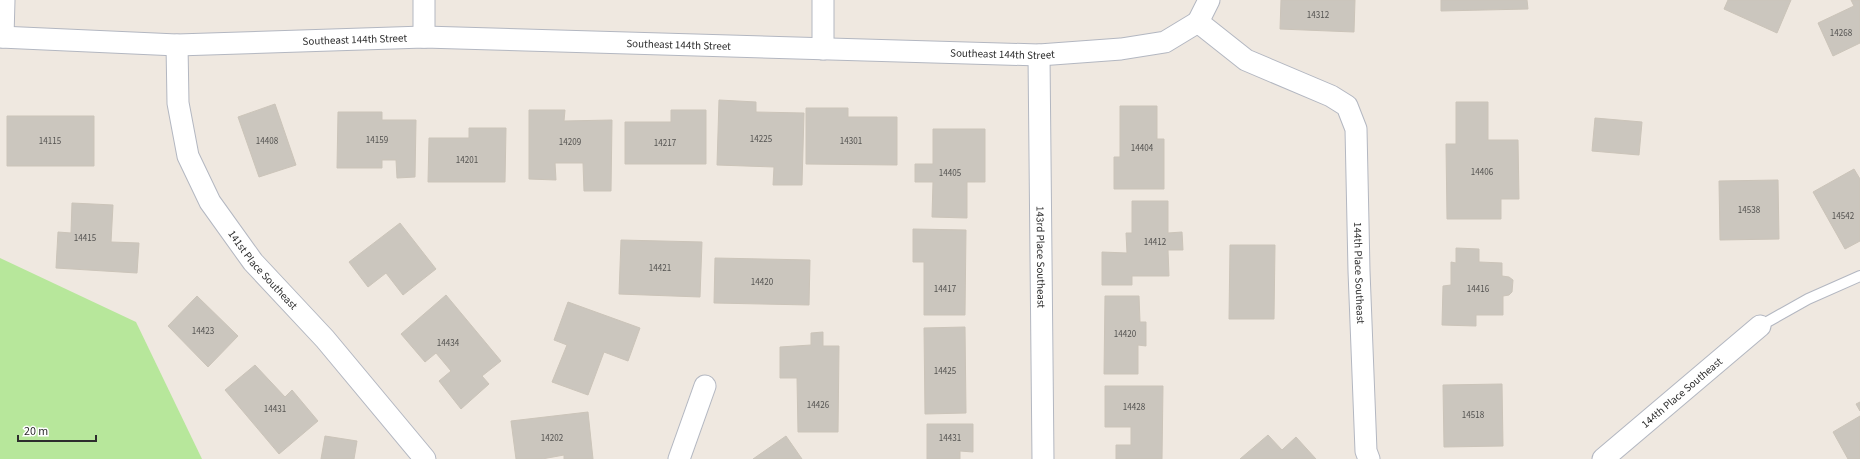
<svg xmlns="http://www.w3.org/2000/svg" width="1860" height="459" font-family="'Source Sans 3',sans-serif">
	<rect width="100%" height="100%" fill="#efe8e0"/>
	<path fill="#b7e79b" d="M0,258L136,322L202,459H0Z"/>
	<path fill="#cbc6be" stroke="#cbc4b9" d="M1281,0H1355L1354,32L1280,29Z
		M1441,0H1527L1528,9L1441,11Z
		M1728,0H1791L1777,33L1724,9Z
		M1851,0H1860V43L1833,56L1818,23L1854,6Z
		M719,100L756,102V112L804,113L802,185H773L774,167L717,165Z
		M1456,102H1488V140H1518L1519,199H1501V219H1447L1446,144H1456Z
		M275,104L296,165L259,177L238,117Z
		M1120,106H1157V139H1164V189H1114V157H1120Z
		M806,108H848V117H897V165L806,164Z
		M529,110H565L564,121L612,120L611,191H584L583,163H555L556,180L529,179Z
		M671,110H706V164H625V122H671Z
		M338,112H382V120H416L415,177L397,178L396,160H382V168H337Z
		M7,116H94V166H7Z
		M1595,118L1642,122L1639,155L1592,151Z
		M469,128H506L505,182H428L429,138H469Z
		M933,129H985V182H967V218L932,217L933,182H915V164H933Z
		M1854,169L1860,179V241L1845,249L1813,192Z
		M1778,180L1779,239L1720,240L1719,181Z
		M1132,201H1168V233L1182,232L1183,250H1168L1169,276H1132V285H1102V252L1127,253L1126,233H1132Z
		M72,203L113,205L111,242L139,243L137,273L56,268L58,232L71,233Z
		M400,223L436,269L403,295L386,273L368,287L349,262Z
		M913,229L966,230L965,315H924V262H913Z
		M621,240L702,242L700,297L619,294Z
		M1230,245H1275L1274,319H1229Z
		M1456,248L1479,249V262L1502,263V276L1509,277L1513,280L1512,292L1509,295L1503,296V315H1476V326L1442,325L1443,286L1451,285V262L1456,263Z
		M715,258L810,260L809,305L714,303Z
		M446,295L501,361L482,376L489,384L461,409L439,381L451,371L436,353L425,362L401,334Z
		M197,296L238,336L208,367L168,326Z
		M1105,296H1139L1140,322H1146V346L1138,345V374H1104Z
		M568,302L640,328L628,361L604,352L588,395L552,382L567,345L554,340Z
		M965,327L966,413L925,414L924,328Z
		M823,332V346H839L838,432H798L797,378H780V347L811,345V333Z
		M255,365L285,397L292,390L318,421L279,454L225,390Z
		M1502,384L1503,446L1444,447L1443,385Z
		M1105,386H1163L1162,459H1116V445H1131V427H1105Z
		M1860,402V411L1856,404Z
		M588,412L593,459H564V455L542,459H516L511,421Z
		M1860,416V459H1848L1833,432Z
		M927,424H973V452L960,451V459H927Z
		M1268,435L1282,450L1296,437L1316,459H1240Z
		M325,436L357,441L354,459H321Z
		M786,436L802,459H753Z"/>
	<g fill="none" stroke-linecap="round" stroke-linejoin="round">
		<g stroke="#b3b7c1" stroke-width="12">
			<path id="lane" d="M1760,326L1808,299L1860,276"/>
		</g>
		<g stroke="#b3b7c1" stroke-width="23">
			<g id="street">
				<path d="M823,0V49"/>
				<path d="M1198,22L1209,0"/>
				<path id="s1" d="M0,37L177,45L424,37L1039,55L1121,49L1165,42L1198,22L1246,60L1331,96L1347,106L1356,129L1359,271L1366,451L1369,459"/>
				<path d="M3,37L4,0"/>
				<path d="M424,37V0"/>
				<path id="s2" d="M177,45L178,103L188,156L210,202L253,262L325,339L425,459"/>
				<path id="s3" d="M1039,55L1043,459"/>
				<path d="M679,459L705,386"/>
				<path id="s4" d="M1603,459L1760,326"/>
			</g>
		</g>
		<use href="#lane" stroke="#fff" stroke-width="10"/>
		<use href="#street" stroke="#fff" stroke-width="21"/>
	</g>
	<g text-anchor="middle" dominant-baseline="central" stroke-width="3.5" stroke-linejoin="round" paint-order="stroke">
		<g font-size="9" fill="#545351">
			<text x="1318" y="15">14312</text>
			<text x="1841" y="33">14268</text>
			<text x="761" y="139">14225</text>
			<text x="377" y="140">14159</text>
			<text x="50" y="141">14115</text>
			<text x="267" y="141">14408</text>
			<text x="851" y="141">14301</text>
			<text x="570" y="142">14209</text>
			<text x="665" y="143">14217</text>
			<text x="1142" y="148">14404</text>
			<text x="467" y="160">14201</text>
			<text x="1482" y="172">14406</text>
			<text x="950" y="173">14405</text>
			<text x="1749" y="210">14538</text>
			<text x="1843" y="216">14542</text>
			<text x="85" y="238">14415</text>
			<text x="1155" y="242">14412</text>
			<text x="660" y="268">14421</text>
			<text x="762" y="282">14420</text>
			<text x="945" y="289">14417</text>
			<text x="1478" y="289">14416</text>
			<text x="203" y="331">14423</text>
			<text x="1125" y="334">14420</text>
			<text x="448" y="343">14434</text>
			<text x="945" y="371">14425</text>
			<text x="818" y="405">14426</text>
			<text x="1134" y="407">14428</text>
			<text x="275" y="409">14431</text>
			<text x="1473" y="415">14518</text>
			<text x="552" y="438">14202</text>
			<text x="950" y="438">14431</text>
		</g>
		<g font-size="11" fill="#2d2d2d" stroke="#fff">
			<text stroke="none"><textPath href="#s1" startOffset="355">Southeast 144th Street</textPath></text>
			<text stroke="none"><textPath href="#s1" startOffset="679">Southeast 144th Street</textPath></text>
			<text stroke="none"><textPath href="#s1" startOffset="1003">Southeast 144th Street</textPath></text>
			<text stroke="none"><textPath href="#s3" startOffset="202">143rd Place Southeast</textPath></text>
			<text stroke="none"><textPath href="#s2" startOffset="249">141st Place Southeast</textPath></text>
			<text stroke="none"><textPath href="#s1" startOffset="1546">144th Place Southeast</textPath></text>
			<text stroke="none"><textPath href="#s4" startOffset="103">144th Place Southeast</textPath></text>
		</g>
	</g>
	<path d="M18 435v6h78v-6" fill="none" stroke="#2d2d2d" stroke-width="2"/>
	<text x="24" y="435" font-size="12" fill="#2d2d2d" stroke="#ffffff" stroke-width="3" paint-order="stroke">20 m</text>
</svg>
